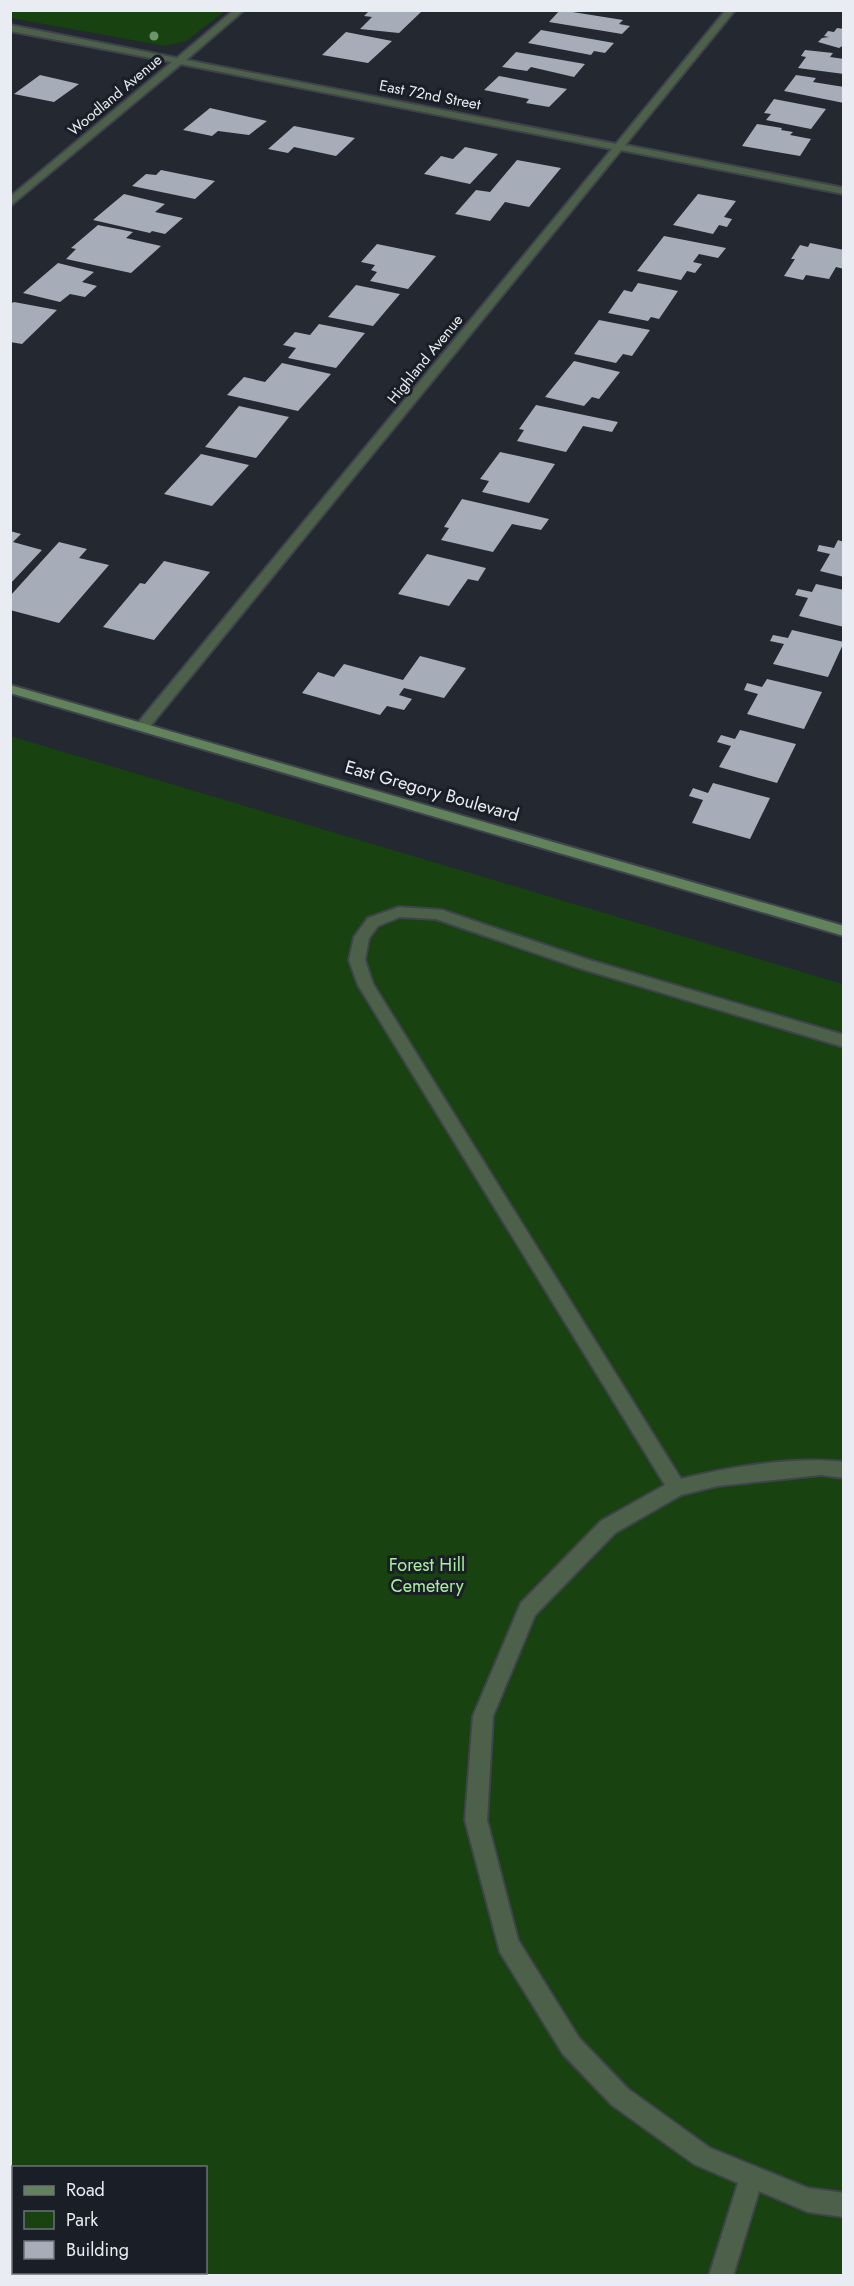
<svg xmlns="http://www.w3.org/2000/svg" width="854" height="2286" font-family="Jost,sans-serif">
	<rect width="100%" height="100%" fill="#232831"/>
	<path fill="#184210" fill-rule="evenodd" d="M10,11L11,10L225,11L186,41L165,46L11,18Z
		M10,736L843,984V2275H11ZM14,2168H206V2272H14Z"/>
	<path fill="#a6adb8" d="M370,10H412L421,12L399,33L360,29L372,17L364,16Z
		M560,10L623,20L619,24L630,26L622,34L549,22Z
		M837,28L844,29V45L839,48L818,42L822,38L829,37L824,36L828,31L834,32Z
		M541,30L614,43L605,53L594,51L591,55L528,43Z
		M346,32L392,41L368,63L322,55Z
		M805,50L833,53L830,57L844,59V74L798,68L806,57L801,56Z
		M516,52L585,64L574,77L531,67L527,71L502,67Z
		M40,75L79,84L54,102L14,94Z
		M796,75L816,78L813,82L844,87V103L784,91Z
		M499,76L567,89L549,107L526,103L529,99L484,90Z
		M774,99L826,109L811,129L766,120L771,114L764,113Z
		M210,108L267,121L249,135L218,131L212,136L183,130Z
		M757,124L782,128L781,130L793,132L790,135L811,139L800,156L742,146Z
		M294,126L355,138L336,156L294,147L288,153L268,149Z
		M465,147L498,154L470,184L424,174L441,156L453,159Z
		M517,160L561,168L529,207L505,202L490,221L455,214L476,190L490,192Z
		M161,170L215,181L195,199L132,186L146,174L156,175Z
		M124,194L165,204L155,212L183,218L165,234L152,231L150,233L93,220Z
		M698,194L736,201L724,217L732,219L727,227L719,225L713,234L673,225Z
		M98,225L133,232L126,238L161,246L131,273L66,259L76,249L71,248Z
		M664,236L726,248L718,258L699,254L693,262L702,264L695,273L687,271L681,280L637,271Z
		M810,243L844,250V269L836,267L829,279L806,275L803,280L784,276L795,259H791L800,245L808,247Z
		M377,244L436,256L408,289L370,281L377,272L371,270L375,265L361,262Z
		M58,263L94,272L82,282L97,286L85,297L70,294L60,302L23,293Z
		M638,283L678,291L659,319L651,317L648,321L608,313L624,290L632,292Z
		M356,285L400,294L373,326L328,317Z
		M14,302L57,310L22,344L10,342V304Z
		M599,320L650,330L632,356L623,354L616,363L574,354Z
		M319,324L365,333L336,368L288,358L296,348L283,345L295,332L310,335Z
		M574,361L620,372L599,399L592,397L584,406L545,397Z
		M282,363L331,374L298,411L227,395L244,377L265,382Z
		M536,405L618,422L612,432L583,426L566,452L517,441L524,430L519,429Z
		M239,406L289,417L256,458L205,447Z
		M500,452L555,464L529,503L482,492L489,481L480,479Z
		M201,454L249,465L212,506L164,494Z
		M462,499L549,519L541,530L512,524L493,552L441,540L449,528L444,527Z
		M10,531L21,534L13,542L42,550L10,584Z
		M838,540L844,542V577L820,571L830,554L817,551L819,545L834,548Z
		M59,542L87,549L79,558L109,565L59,623L10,610V596Z
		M427,554L486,568L478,581L468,579L449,606L398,594Z
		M164,561L210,572L154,640L103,627L140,583L145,584Z
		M816,584L844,590V627L799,616L808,598L795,595L798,589L812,592Z
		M792,630L844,642L828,677L773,664L784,644L770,641L773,635L788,638Z
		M420,656L466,668L444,698L404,688L399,695L412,699L404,710L387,706L380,715L302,693L318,672L334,677L344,664L403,680Z
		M767,679L822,692L804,729L747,714L758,694L744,690L747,683L762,687Z
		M740,730L796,744L777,783L719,767L731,746L717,742L721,735L735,739Z
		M713,783L770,798L750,839L692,823L703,800L689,796L693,788L708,793Z"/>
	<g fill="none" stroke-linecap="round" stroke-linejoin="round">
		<g stroke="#3f434c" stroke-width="4">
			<path id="service" d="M399,907L442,910L589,960L844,1035V1047L579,968L436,919L400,917L378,926L369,938L365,960L373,984L681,1479C729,1467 795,1456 844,1462V1478L821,1475L717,1486L681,1495L615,1533L535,1615L493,1716L487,1820L518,1940L579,2038L628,2089L710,2148L808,2188L844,2193V2217L808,2212L759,2191L733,2276H709L738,2183L694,2164L612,2105L563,2054L500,1952L465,1820L473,1716L521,1603L601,1521L665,1485L358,985L349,960L354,937L368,918Z"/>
		</g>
		<g stroke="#3f434c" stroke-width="4">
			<path id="minor" d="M234,10H244L186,60L616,144L726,10H735L625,145L844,188V194L621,150L147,730H137L135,727L137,724L612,149L181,64L10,206V197L172,62L10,31V25L177,58Z"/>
		</g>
		<g stroke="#3f434c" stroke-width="4">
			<path id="secondary" d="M10,685L844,926V936L10,693Z"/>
		</g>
		<use href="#service" fill="#4d614a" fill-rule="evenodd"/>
		<use href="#minor" fill="#4d614a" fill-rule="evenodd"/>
		<use href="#secondary" fill="#62825c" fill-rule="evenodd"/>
	</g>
	<circle fill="#6d956c" cx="154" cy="36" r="4.5"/>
	<g text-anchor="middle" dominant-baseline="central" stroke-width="6" stroke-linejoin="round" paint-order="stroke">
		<g font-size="15" fill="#e9ecf2" stroke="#1a1e27">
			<text transform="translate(115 95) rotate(-40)">Woodland Avenue</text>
			<text transform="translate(430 95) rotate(11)">East 72nd Street</text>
			<text transform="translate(425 359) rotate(-51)">Highland Avenue</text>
		</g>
		<g font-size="18" fill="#e9ecf2" stroke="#1a1e27">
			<text transform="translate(432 791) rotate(16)">East Gregory Boulevard</text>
		</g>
		<g font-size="18" fill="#a9ee9c" stroke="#1a1e27">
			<text x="427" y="1565">Forest Hill<tspan x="427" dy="21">Cemetery</tspan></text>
		</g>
	</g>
	<rect width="854" height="2286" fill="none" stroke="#e9ecf2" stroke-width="24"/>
	<rect x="12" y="2166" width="195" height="108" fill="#1a1e27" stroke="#6d7078" stroke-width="1.5"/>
	<rect x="24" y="2186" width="30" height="9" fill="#62825c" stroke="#6d7078" stroke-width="1.5"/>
	<text x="66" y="2196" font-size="18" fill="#e9ecf2">Road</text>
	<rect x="24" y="2211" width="30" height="18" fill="#184210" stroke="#6d7078" stroke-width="1.5"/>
	<text x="66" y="2226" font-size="18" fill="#e9ecf2">Park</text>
	<rect x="24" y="2241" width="30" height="18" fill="#a6adb8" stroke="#6d7078" stroke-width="1.5"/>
	<text x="66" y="2256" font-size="18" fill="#e9ecf2">Building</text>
</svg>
